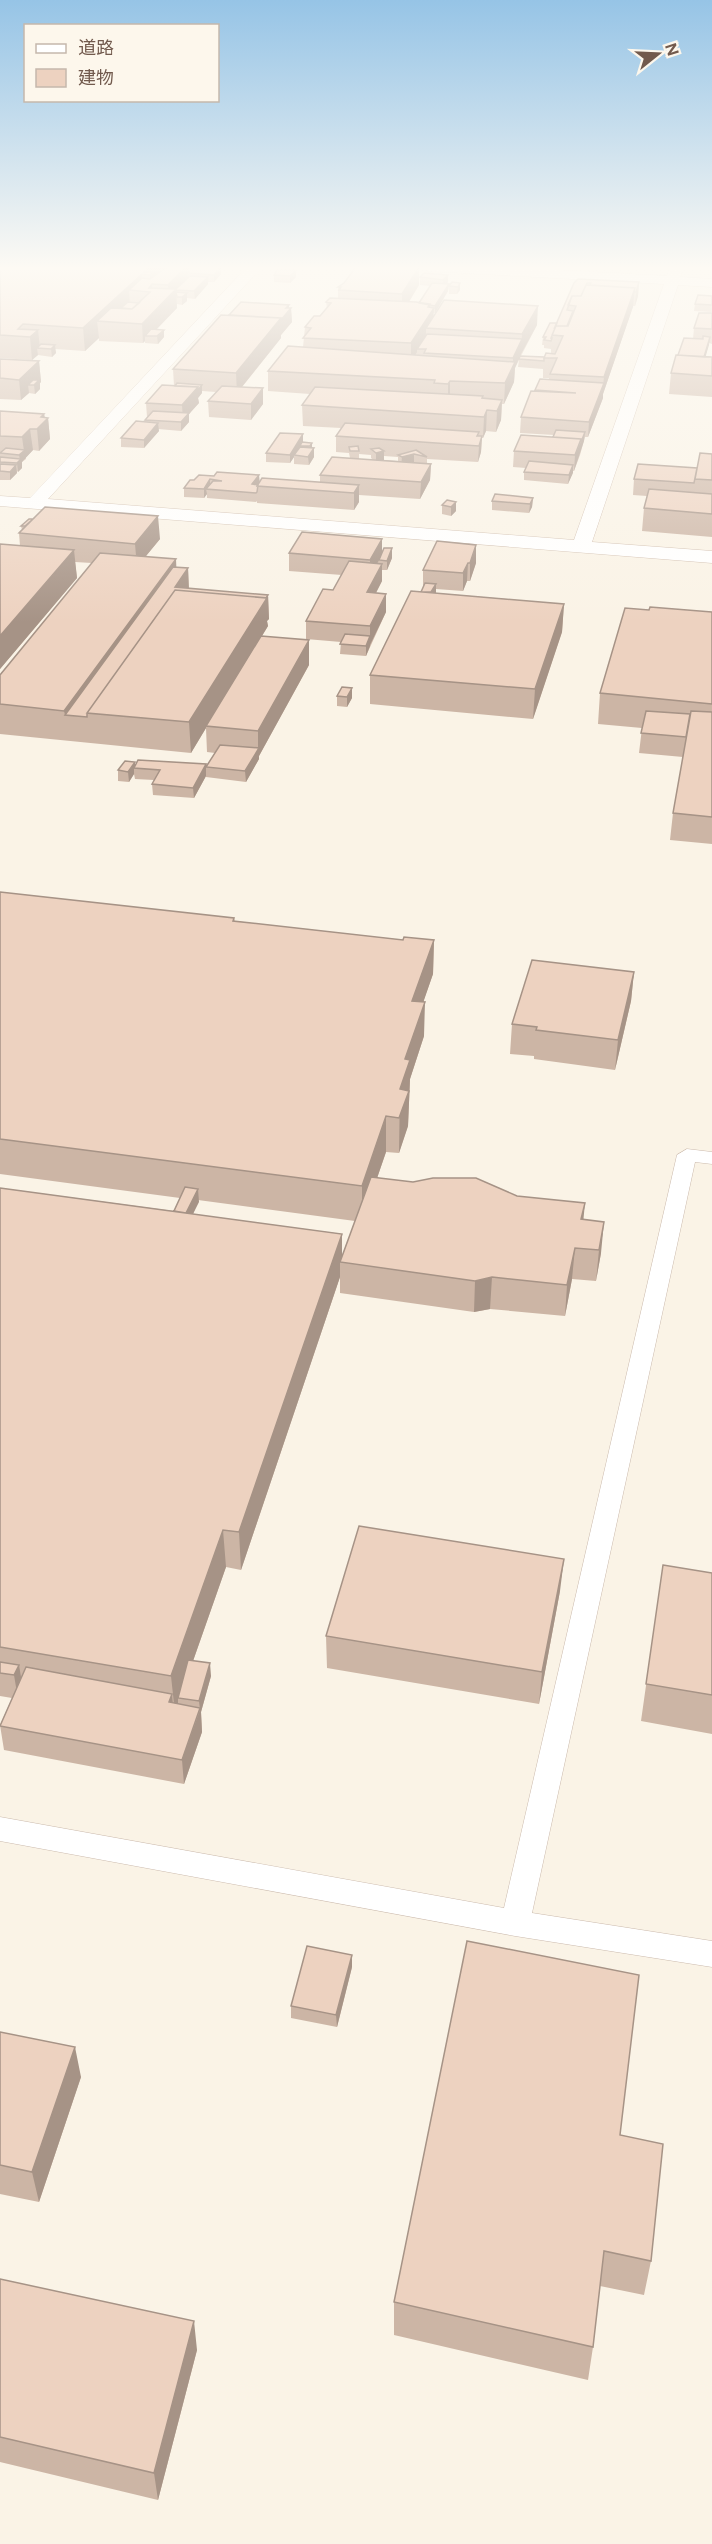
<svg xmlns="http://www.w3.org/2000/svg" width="712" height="2544" font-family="Figtree,'Noto Sans JP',sans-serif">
	<rect width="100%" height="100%" fill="#faf3e6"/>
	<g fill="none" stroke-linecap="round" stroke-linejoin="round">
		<g stroke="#cbbaad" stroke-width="1">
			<path id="lane" d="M687,1149L712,1152V1164L695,1162L532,1913L712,1941V1967L515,1936L0,1841V1817L504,1908L677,1155Z"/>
		</g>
		<g stroke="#cebbab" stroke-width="1">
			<path id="secondary" d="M247,267H262L48,499L574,540L664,284L427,271L420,267H502L667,276L670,267H684L680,277L712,279V287L678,285L592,542L712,551V563L0,506V496L30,498Z"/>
		</g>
		<use href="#lane" fill="#fff" fill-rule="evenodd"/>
		<use href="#secondary" fill="#fff" fill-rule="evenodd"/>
	</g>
	<path fill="#ccb5a5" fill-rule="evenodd" d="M0,267H221V274L214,282H208V284L195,299L187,298V301L182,305L177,304V308L157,329L164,330V337L158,344L145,343V341L143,343L99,341V338L85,351L55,349L56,353L52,357L38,355L32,360L0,358Z
		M419,267V285L409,302L419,303L430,286L420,285V277L448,275V282L447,284H449L448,291L435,313H433V317L537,325L521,356L544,357L551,354V349L544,348V345H542L543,337L557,323L574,283L639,282L638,296L635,306H633L603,394V398L588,437H585L580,455L574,471H573L568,484L524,480V472L526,468L513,467L514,451L553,437L554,435L520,433L521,417L535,390L549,380V378H543V369L518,367L519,360L515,368L514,382L504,404H502L501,420L496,432L486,431L483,438H482L481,452L478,462L427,459V463L431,464L430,480L420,499L359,495V502L354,510L257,503V501L256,502L207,498V494L204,498L184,497V488L194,480L199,475L260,482H320V475L350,458L349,453L336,452V436L341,428L303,426L302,405L310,394L268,391V371L303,347L305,327L320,316L327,308L326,302L338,299V287ZM359,454L371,455V458L373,460L359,459ZM384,456L398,457V461L384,460Z
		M277,270L296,277L290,283L274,282V275Z
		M460,283V290L457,294H449V286Z
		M712,296V312L694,311L695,304Z
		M289,305V308H291L292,322L281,335V338L242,387L263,404L251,420L209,417L208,401L216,392L202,391V393L198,398L199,403L189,414V422L181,431L158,429L159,431L144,448L121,447V438L145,422V420L147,417L146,403L174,386L173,369L229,315Z
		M712,313V344L709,343L705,357H712V397L669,394L671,373L678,355L693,339L694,328Z
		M0,359L39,361L41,382L40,383V389L35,394L29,393L21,400L0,399Z
		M0,411L44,414L45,417L48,418L50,439L39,451L33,450L26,457V459L22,462V468L18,472L17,471V473L10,480H0Z
		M303,442L312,443V448H314V457L309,465L294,464V457L290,463L266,462V453Z
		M712,454V537L642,531L644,508L647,496L633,495L634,479L697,468Z
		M533,498L532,507L529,513L492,510V501Z
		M447,500L456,511L451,516L442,514V505Z
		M21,526L160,539L145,557L176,559V567L188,568L189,589L268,595L269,619L267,621L268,626L262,636L309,640V665L259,756V759L246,782L206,777V776L194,798L153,795L152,784L154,780L135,779L134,774L129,782L118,781V770L135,762V766H206L215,753L207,752L206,728L191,753L0,734V675L92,563L75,562L77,578L0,669V544L20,546L19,533L22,530Z
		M476,545V563L470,581H467L463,591L436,589V593L564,604L562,632L533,719L370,704V675L423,588V570Z
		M382,552L392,558L387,570H382V581L376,593L386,594V612L366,656L340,654L341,642L306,639V621L333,590L342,575L289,571V553Z
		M649,610L712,612V844L670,840L673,813L683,757L639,753L642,728L598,724L600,693Z
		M342,687L352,698L347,707L337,706V696Z
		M0,892L234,918L235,921L403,940H434L433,974L423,1002L424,1036L410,1079L408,1126L399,1153L386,1152L377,1178L517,1196L584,1219L601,1253L596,1281L572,1279L565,1316L490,1309L474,1312L340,1293V1277L241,1570L226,1567L193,1661L211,1676L201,1712L202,1732L184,1784L4,1750L0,1725L12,1698L0,1696V1188L174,1211L180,1198L0,1174ZM198,1200L355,1221L342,1256V1234L193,1214Z
		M634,972L631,1001L615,1070L534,1059V1056L510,1054L512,1024Z
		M663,1565L712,1573V1734L641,1721Z
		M560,1591L539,1704L327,1668L326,1636Z
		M352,1967L337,2027L291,2018V2006Z
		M0,2032L81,2077L39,2202L0,2194Z
		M620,2135L651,2261L644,2295L600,2286L593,2347L588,2380L394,2335V2302Z
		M0,2279L197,2350L158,2500L0,2462Z"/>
	<path fill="#a69386" d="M149,267H161V279L152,284L153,303L149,288L151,286L150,275L144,272Z
		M179,267H188L189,283L176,290L177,308L150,336H145V341L143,343L142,324L169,297L168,285Z
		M221,267V274L214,282V275Z
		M419,267V285L402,313V294Z
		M296,270V277L290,283V276Z
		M142,274L143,291L129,290L130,308L97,321L99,338L85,351L83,328Z
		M448,275V282L443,288V280Z
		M208,277V284L195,299L194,291Z
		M639,282L638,296L635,306L636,292Z
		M460,283V290L457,294L458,287Z
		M449,284L448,291L435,313V306Z
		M635,288L633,307L603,394V398L588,437L589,422L603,386L604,377Z
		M187,293V301L182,305V297Z
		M430,304V314L434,308L433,327L426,328V338L417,349V352L411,363V343Z
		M289,305V311L291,308L292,322L281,335V338L237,393L236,373Z
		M538,306L537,325L521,354L522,334Z
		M38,330L40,348H37L38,355L32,360L30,337Z
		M164,330V337L158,344L157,336Z
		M710,337L709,345L704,362V357Z
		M522,339L521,354L515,368L514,382L504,404L505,383L513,367V358Z
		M55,345L56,353L52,357L51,349Z
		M39,361L41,382L40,383V389L35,394L34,385H28L29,393L21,400L19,380Z
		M450,381V401L448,404V384Z
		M202,385V393L198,398L199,403L189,414V422L181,431V422L183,420L182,405L198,387Z
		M263,388V404L251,420V404Z
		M502,400L501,420L496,432L497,411Z
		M487,410L486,431L483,438L484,417Z
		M44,414L45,421L48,418L50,439L39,451L37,429L41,417Z
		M158,423L159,431L144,448V440Z
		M30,429L33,450L22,462V468L18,472L17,463L20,460L19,455L24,451L22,437Z
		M585,432L584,441L574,471L575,455Z
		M303,434V443L300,446V449L294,455V457L290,463V455Z
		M482,436L481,452L478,462L479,446Z
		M312,443V451L314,448V457L309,465L308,457L310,454V446Z
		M384,451V460L376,461V453Z
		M414,454V463L401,466L402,457Z
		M431,464L430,480L420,499L421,482Z
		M16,465L17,473L10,480V472Z
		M573,465V473L568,484L569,475Z
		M259,475L260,484L257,486V487L252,493V484Z
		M210,479V488L206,489L207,494L204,498V489Z
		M359,485V502L354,510V493Z
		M533,498L532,507L529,513L530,504Z
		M456,502V511L451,516V507Z
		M158,516L160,539L137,567L135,544Z
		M382,539V556L379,560L378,562L370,577V560Z
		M476,545V563L470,581V563Z
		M392,548V558L387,570V561Z
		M74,550L77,578L0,669V636Z
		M176,559L177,584L188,568L189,592L65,715L64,711Z
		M468,563L467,581L463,591V573Z
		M382,564V581L367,610V592Z
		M436,584V594L429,596Z
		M386,594V612L370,645V626Z
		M268,595L269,619L267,621L268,626L207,726H206V728L191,753L189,722Z
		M564,604L562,632L533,719L535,689Z
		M370,636V646L366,656V646Z
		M309,640V665L259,756V759L246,782L245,771L258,749V731Z
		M352,688V698L347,707V697Z
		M135,762V768H134V774L129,782L128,772Z
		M206,764V776L194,798L193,788Z
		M434,940L433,974L412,1035V1001Z
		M634,972L631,1001L615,1070L618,1040Z
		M425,1002L424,1036L410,1079L408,1126L399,1153L400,1089L405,1059Z
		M386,1116V1152L362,1222V1186Z
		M198,1189L199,1202L177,1246L176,1234Z
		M585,1203L582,1234L578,1250L581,1219Z
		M604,1222L601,1253L596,1281L599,1250Z
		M342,1234V1263L340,1262V1277L241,1570L239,1532Z
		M575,1248L572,1279L565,1316L567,1285Z
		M492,1277L490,1309L474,1312L475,1281Z
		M223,1530L226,1567L180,1698H178V1704L175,1713L171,1676Z
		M564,1559L560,1591L539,1704L542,1672Z
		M210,1663L211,1676L201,1712L202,1732L184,1784L182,1760L200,1710L199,1701Z
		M19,1665L23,1689L18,1699L14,1675Z
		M172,1694L174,1717L169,1702Z
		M352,1955V1967L337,2027L336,2015Z
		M75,2047L81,2077L39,2202L32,2172Z
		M194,2321L197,2350L158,2500L154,2473Z"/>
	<path fill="#edd2c0" stroke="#a69386" stroke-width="1.5" d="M0,267H149L144,272H153L150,275L142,274L83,328L23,324L18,329L38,330L30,337L0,335Z
		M167,267H186L168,285L152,284L149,288L176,289L142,324L97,321L111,308L132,309L150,292L129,290L142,278L150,279Z
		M188,267H221L214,275L189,273Z
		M356,267H419L402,294L339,290L341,287H338L344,283Z
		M277,270H296L290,276L274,275Z
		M424,273L448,275L443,280L420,277Z
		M190,276L208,277L194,291L175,290Z
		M578,279L639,282L636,292H634L635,288L590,285L591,283H587L581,296H572L567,310L573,311L567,326H556L554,329L574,283Z
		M452,282L460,283L458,287L449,286Z
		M432,283L449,284L435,306L419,303Z
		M586,285L635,288L604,377L550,374L557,358H544L546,353L555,354L563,336L552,335L556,326H568L576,306L568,305L572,296H581Z
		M176,292L187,293L182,297H177Z
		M698,295L712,296V305L695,304Z
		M330,298L416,302L430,304L428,307L434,308L411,343L303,338L311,328L305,327L314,316H320L331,303L326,302Z
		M444,300L538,306L522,334L426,328Z
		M128,302L139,303L132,309L121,308Z
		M241,302L289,305L286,308H291L281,320V318L229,315Z
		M699,313H712V329L694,328Z
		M221,315L281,318L236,373L173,369Z
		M550,323H557L551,338H552L551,341L544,340L546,337H543Z
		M151,329L164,330L157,336H145Z
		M427,334L522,339L513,358L424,353L426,349H417Z
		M703,336L710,337L704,357L678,355L684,338L703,339Z
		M41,344L55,345L51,349L37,348Z
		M288,346L515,362L505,383L450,381L448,384L434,383L435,380L268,371Z
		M676,355L712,357V376L671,373Z
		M520,356L544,357V361L519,359Z
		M0,359L39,361L19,380L0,378Z
		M540,379L604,383L589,422L521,417L531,391L576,393L535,390Z
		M33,380H39L34,385H28Z
		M177,383L202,385L198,390V387L175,386Z
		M162,385L198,387L182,405L146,403Z
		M222,386L263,388L251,404L208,401Z
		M315,387L483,396L482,398L502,400L497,411L487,410L484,417L302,405Z
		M0,411L44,414L41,417L48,418L37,429H30L22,437L0,436Z
		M153,411L189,413L181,422L145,420Z
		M136,421L158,423L144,440L121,438Z
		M345,423L479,432L477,436H482L479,446L336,436Z
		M556,430L585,432L581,442V439L553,437Z
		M280,433L303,434L290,455L266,453Z
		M521,435L581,439L575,455L514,451Z
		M302,442L312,443L310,446H300Z
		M358,446L359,451H350L349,447Z
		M300,447L314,448L308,457L294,455Z
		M6,448L25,450L19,455L0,453Z
		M379,448L384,451L376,453L371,449Z
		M416,450L427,457L414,454L402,457L398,455Z
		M700,453L712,454V480L695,479Z
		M0,457L21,459L17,463L0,462Z
		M332,457L431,464L421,482L320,475Z
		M529,461L573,465L569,475L524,472Z
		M0,464L16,465L10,472L0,471Z
		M638,464L697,468L694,483L634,479Z
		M217,472L259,475L252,484L258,485L257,492L256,493L206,489L213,481H222L210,479L204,489L184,488L190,480H194L199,475L214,476Z
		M262,478L359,485L354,493L257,486Z
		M649,489L712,494V514L644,508Z
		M495,494L533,498L530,504L492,501Z
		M447,500L456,502L451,507L442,505Z
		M45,507L158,516L135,544L19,533Z
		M29,519H33L25,526H21Z
		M302,532L382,539L370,560L289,553Z
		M437,541L476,545L470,563H468L463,573L423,570Z
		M0,544L74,550L0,636Z
		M384,548H392L387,561L379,560Z
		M100,553L176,559L64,711L0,704V675Z
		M349,561L382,564L367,592L386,594L370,626L306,621L323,589L333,590Z
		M173,567L188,568L175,587L268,595L266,598L175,590L87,713V717L65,715Z
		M425,583L436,584L431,592H421Z
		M175,590L267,598L189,722L87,713Z
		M411,591L564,604L535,689L370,675Z
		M650,607L712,612V704L600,693L625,608L649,610Z
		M345,634L370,636L366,646L340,644Z
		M261,636L309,640L258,731L206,726Z
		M342,687L352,688L347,697L337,696Z
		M646,711L690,714L686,737L641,733Z
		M691,711L712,712V817L673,813Z
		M220,745L259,748L245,771L206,767Z
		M138,760L206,764L193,788L152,784L160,770L134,768Z
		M125,761L135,762L128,772L118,770Z
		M0,892L234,918L233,921L403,940L404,937L434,940L412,1001L425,1002L405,1059L410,1060L400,1089L409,1091L399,1118L386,1116L362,1186L0,1139Z
		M532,960L634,972L618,1040L536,1030L537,1027L512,1024Z
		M371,1177L413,1182L433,1178H476L517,1196L585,1203L581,1219L604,1222L599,1250L575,1248L567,1285L492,1277L475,1281L340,1262Z
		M185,1187L198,1189L186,1213L174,1211Z
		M0,1188L342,1234L239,1532L223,1530L171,1676L0,1647Z
		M359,1526L564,1559L542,1672L326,1636Z
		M663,1565L712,1573V1695L646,1684Z
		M188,1660L210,1663L199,1701L178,1698Z
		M0,1662L19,1665L14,1675L0,1673Z
		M26,1667L172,1694L169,1702L200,1708L182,1760L0,1726Z
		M467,1941L639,1975L620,2135L663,2144L651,2261L604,2251L593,2347L394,2302Z
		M307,1946L352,1955L336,2015L291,2006Z
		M0,2032L75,2047L32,2172L0,2165Z
		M0,2279L194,2321L154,2473L0,2437Z"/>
	<linearGradient id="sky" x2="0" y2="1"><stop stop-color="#96c4e6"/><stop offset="0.43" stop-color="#fdfaf4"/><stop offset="1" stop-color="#fdfaf4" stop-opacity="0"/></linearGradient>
	<rect width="712" height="623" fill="url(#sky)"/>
	<rect x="24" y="24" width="195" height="78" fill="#fdf7ec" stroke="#c5b8ac" stroke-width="1.5"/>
	<rect x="36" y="44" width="30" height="9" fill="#ffffff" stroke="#c5b8ac" stroke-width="1.5"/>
	<text x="78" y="54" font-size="18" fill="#725a4d">道路</text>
	<rect x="36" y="69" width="30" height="18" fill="#edd2c0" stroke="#c5b8ac" stroke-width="1.5"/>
	<text x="78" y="84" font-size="18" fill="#725a4d">建物</text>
	<g transform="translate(658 54) rotate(72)" stroke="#fdf7ec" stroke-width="4.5" paint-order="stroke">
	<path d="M0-4.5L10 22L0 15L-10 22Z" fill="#725a4d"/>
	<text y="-9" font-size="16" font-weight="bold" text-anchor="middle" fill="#725a4d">N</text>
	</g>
</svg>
